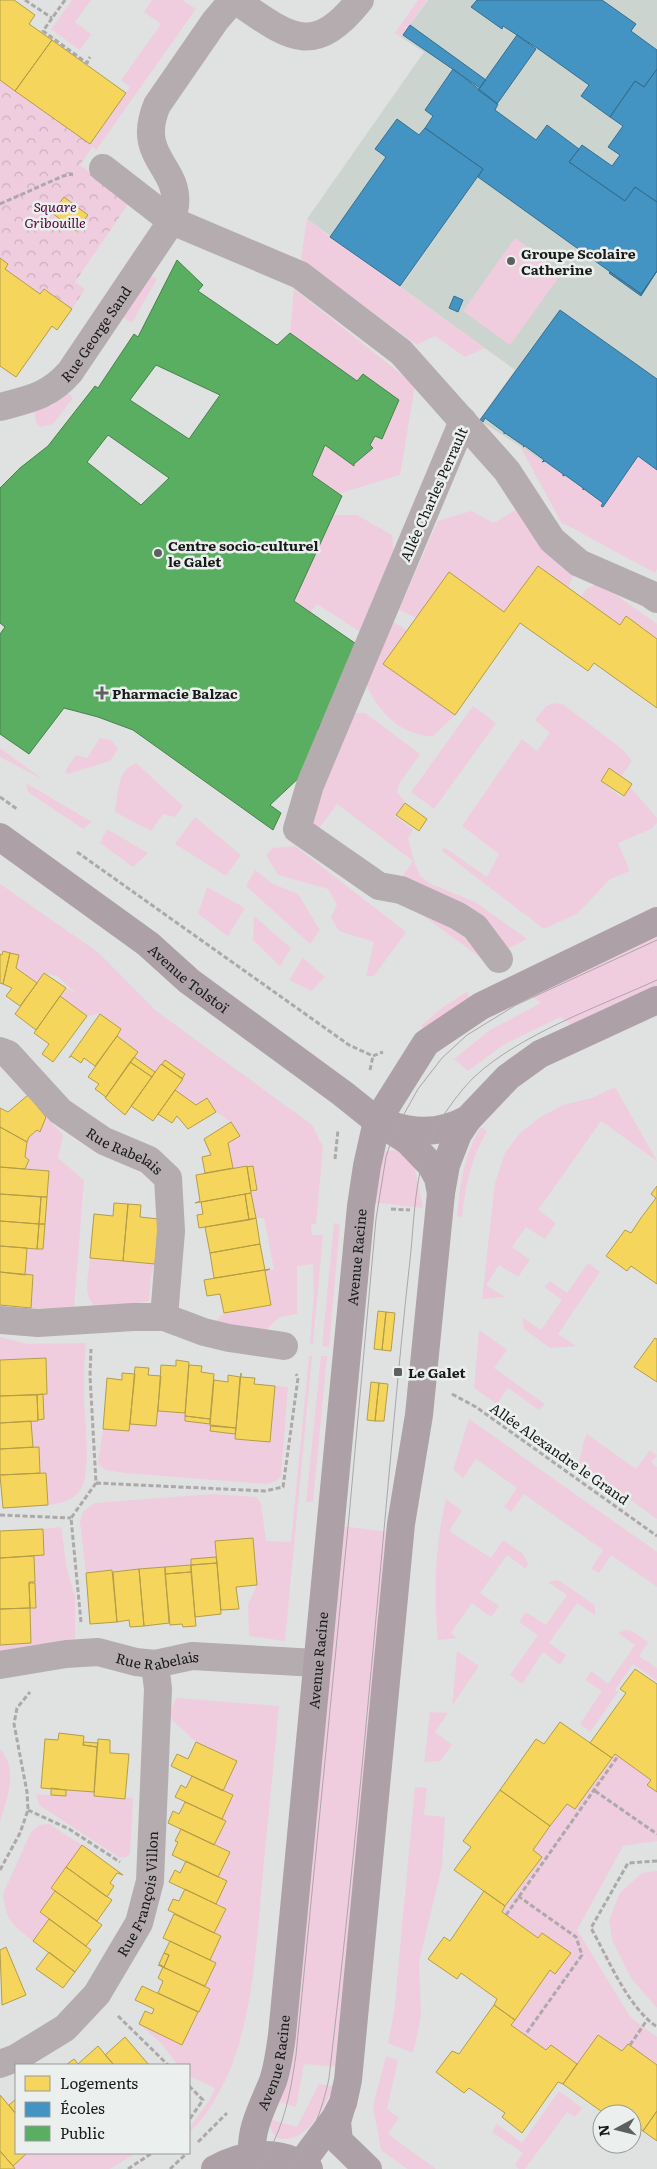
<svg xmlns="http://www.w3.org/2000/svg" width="657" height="2169" font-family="Literata,serif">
	<defs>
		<pattern id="park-crowns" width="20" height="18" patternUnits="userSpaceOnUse" patternTransform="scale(1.25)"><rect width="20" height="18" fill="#efcdde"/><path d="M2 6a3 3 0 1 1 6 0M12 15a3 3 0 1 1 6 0" fill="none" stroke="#ccafbe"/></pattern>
	</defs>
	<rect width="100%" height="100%" fill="#dfe2e0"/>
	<path fill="#ccd4d0" d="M428,0H657V473L603,510L520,446L479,420L515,370L307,219L424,52L401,37Z"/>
	<path fill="#efcdde" d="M72,0H91L75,22L91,34L80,50L51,29Z
		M152,0H182L196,9L96,150L90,144L130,87L121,80L161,24L144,12Z
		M418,0H427L401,37L395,33Z
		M307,219L330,237L485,348L465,357L435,336L417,345L301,259Z
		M515,238L562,273L510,345L463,311Z
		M150,275L157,279L133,321L130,322L123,317Z
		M294,289L415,385L400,475L334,495L312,475L325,445L354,464L375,436L381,438L399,400L363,374L357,381L290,333Z
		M68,393L73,398L53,424L40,427L36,423L34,410L53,405Z
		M520,446L603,502L638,456L657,470V569L655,573L561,522Z
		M517,509L574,573L568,588L538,566L504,612L449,572L417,618L399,610L438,521L471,511L494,523Z
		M333,515H357L392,535L396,574L365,635L317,604L310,613L294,601Z
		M599,583L657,624V639L626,617L620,625L581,596L586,589Z
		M393,622L407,630L383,664L455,715L433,736C401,736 379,712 366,685Z
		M555,703L564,705L622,749L632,761L621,777L608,768L600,781L622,798L630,787L657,818V823L651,829L618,843L630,871L610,879L578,913L544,929L442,851L444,847L487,877L499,854L462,826L522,739L537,751L550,733L535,720L546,706Z
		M473,706L496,723L434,809L411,792Z
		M356,713H365L420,754L399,784L397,792L405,802L395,816L413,830L408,838L414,861L420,876L431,884L475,902L527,939L501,952L400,880L413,861L337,804L321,826L318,829L314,824L310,815L350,719Z
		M100,738L111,740L118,749L110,761L68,774L65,771L76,755L87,758Z
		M0,748L44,780L0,757Z
		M136,763L183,806L175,817L163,814L151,831L115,812C118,794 117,770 136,763Z
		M26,783L92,822L83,829L28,792Z
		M195,817L241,855L226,876L175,844Z
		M107,829L148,853L133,867L100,843Z
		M295,846L406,932L374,976H366L374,942L339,931L331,917L337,905L328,889L278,875L266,855L273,848Z
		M255,870L273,884L298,894L320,930L310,944L246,886Z
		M0,884L99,953L155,1010L312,1125L323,1147L316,1224H311L312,1235H323L313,1344H310L314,1293L313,1264L297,1266V1314L280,1317L263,1332L214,1323L224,1313L271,1305L265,1270H274L264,1218H256L251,1193L257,1190L253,1166L233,1168L228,1143L239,1136L231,1122L216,1112L207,1099L196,1105L175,1090L185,1074L165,1060L155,1072L134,1057L138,1052L117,1036L121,1029L100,1014L87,1016L60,996L66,988L76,993L57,976L44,973L37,983L16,968L19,955L0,951Z
		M207,887L245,908L228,936L198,914Z
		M403,901L452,918L485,961Z
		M254,916L291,948L280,966L253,940Z
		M657,932V989L577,1028L560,1017L503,1045L468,1071L454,1059L490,1030L541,1003L528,994Z
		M303,958L325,977L311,991L289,980Z
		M467,992L471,1001L428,1032L421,1026L443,1007Z
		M615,1087L657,1161L601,1121L538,1210L556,1223L545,1239L526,1227L512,1247L530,1260L518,1277L499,1265L486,1285L505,1297L482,1299L495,1183L505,1153L520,1133L539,1118L563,1105L592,1098Z
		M46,1117L63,1135L58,1158L84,1180L74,1309L31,1308L33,1275H25L27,1248L43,1249L49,1171L25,1169L29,1160L25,1157L29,1137L37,1130L40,1132Z
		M481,1127L487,1131C471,1158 465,1187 462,1217L457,1216C460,1184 464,1155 481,1127Z
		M399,1150L413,1160L423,1208L371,1202L381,1155L385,1151Z
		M334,1223L340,1224L329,1347L322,1346Z
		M90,1258L155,1264L151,1276L149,1301L120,1306L94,1305C82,1294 89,1274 90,1258Z
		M588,1263L600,1272L558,1334L576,1346L550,1348L524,1329L522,1317L541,1330L562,1300L544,1287L550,1281L567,1293Z
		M479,1330L507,1350L494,1368L545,1404L539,1410L508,1388L497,1404L474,1388Z
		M0,1337L27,1344L86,1343C85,1359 83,1376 84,1393C84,1414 92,1472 81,1489C74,1501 61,1503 48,1505L46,1473H40L39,1447H33L31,1421L44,1419L43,1394H47L46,1358L0,1360Z
		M309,1356H312L285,1641L249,1636L248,1605L257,1585L253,1538L215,1541L216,1557L191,1559V1565L86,1573L80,1521L83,1512L94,1503L213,1494L257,1497L261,1504L266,1541L291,1542Z
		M321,1356H327L313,1502H306Z
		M275,1386L288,1387L281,1476L276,1481L267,1484L125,1473L105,1470L98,1463L103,1429L129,1431L130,1424L156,1426L158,1411L185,1413V1421L210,1424V1431L235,1434V1439L269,1442Z
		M469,1419L657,1552V1587L611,1555L599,1573L591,1569L603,1550L524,1494L511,1512L504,1507L517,1488L476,1459L463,1478L453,1470Z
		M587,1434L636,1469L650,1450L657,1456L651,1462L657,1467V1519L578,1462C584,1452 581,1444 587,1434Z
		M446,1499L462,1511L449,1531L491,1558L503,1540L523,1554L528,1563L526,1569L507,1555L480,1593L499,1606L491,1617L472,1603L451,1633L457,1638L438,1640C433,1594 435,1544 446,1499Z
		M340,1526L391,1532L339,2067L304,2064L296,2107L276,2101Z
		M61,1527L67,1569L75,1597V1638L0,1652V1645L31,1643L30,1608L36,1607L34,1556L44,1555L43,1529Z
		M556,1580L560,1581L593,1604L595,1607V1615L577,1603L549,1643L566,1655L560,1665L543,1652L522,1684L510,1675L538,1635L519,1622L526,1612L546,1625L567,1595L548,1582Z
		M625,1630L632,1631L648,1642L639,1656L657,1668V1681L633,1664L615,1690L618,1692L590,1732L580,1724L602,1691L585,1680L591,1671L608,1684L635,1645L618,1633Z
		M457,1651L479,1666L452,1706Z
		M176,1698L279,1706C274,1762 268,1817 263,1872C255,1956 253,2071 189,2133V2128L209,2101L215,2088L189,2076V2065H178L161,2043L139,2024L182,2044L210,1989L205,1986L216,1963L210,1960L221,1936L214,1933L225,1909L216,1904L227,1881L218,1877L230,1853L214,1845L225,1821L222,1819L233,1796L223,1791L237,1761L196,1742L169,1717Z
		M430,1712L448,1713L435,1732L452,1745L440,1761L424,1762Z
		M0,1749C19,1771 7,1797 0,1822Z
		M615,1754L651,1780L648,1785L657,1792V1841L623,1846L577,1930L631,2018L657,2037V2065L628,2044L622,2051L598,2035L577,2064L551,2045L546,2050L511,2025L550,1970L555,1973L571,1953L542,1933L538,1938L502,1912L542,1857L533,1850L567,1804L575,1809Z
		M415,1787L427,1788L424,1815L445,1817L442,1866L419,1962L421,2016L413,2053L388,2043L394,2012Z
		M66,1790L94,1792V1796L133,1798L130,1854L126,1857L120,1858L39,1805L36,1794L66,1796Z
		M49,1824L82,1845L51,1888L55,1891L40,1912L49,1919L33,1941C13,1925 6,1921 3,1894L31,1832L39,1825Z
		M657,1871V2008L631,1978L612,1940L609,1920L620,1893L642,1873Z
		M386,2056L398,2060L387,2109L399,2118L388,2134L436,2169H407L381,2150L373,2106Z
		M319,2084L334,2086C325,2106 309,2140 283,2139C272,2138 270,2128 269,2119L297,2127Z
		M559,2091L582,2108L575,2117L567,2112L525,2169H519L515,2165L523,2153L492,2132L497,2124L522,2143Z
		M27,2153H136L110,2169H15L13,2166Z"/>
	<path fill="url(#park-crowns)" d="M0,80L93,146L80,165L130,201L75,282L85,289L72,309L44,289L40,294L5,269L8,264L0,258Z"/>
	<path fill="#f6d55c" stroke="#b39d48" d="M0,0H14L35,15L29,24L52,40L15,91L0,80Z
		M52,40L126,93L90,144L15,91Z
		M64,197L88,215L76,231L52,213Z
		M0,258L8,264L5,269L40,294L44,289L72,309L57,330L52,326L16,377L0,366Z
		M538,566L620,625L626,616L657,639V708L594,663L588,671L520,623L455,715L383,664L449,572L504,612Z
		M609,768L632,784L624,796L601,781Z
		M405,803L427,819L419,831L396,815Z
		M3,951L10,953L3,984L0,983V954L2,955Z
		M10,953L19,955L16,968L37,983L20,1006L6,996L12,988L3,984Z
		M44,973L66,988L36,1030L15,1014Z
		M60,996L87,1016L53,1062L42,1054L49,1044L34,1033Z
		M100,1014L121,1029L117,1036L95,1066L84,1058L81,1063L71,1056L69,1058Z
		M117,1036L138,1052L106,1097L95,1089L99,1084L88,1077Z
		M134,1057L155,1072L152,1077L130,1062Z
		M165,1060L185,1074L182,1079L162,1064Z
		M130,1062L152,1077L125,1115L105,1098Z
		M161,1064L183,1079L153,1121L131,1106Z
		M175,1090L196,1105L207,1098L216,1112L188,1129L177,1116L172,1123L158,1114Z
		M28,1095L46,1117L40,1132L37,1130L29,1137L27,1142L0,1127V1108L8,1112Z
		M231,1122L240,1136L228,1143L233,1168L205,1173L202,1157L211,1155L204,1139Z
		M0,1127L27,1142L25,1157L29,1160L25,1169L0,1167Z
		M247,1166L251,1193L195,1203L200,1201L196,1175Z
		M253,1166L257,1190L251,1191L247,1167Z
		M0,1167L49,1171L47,1197L0,1194Z
		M657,1186V1284L631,1266L627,1271L606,1256L625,1230L631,1233L641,1218L656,1198L651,1194Z
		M251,1193L256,1218L249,1220L245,1194Z
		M0,1194L41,1197L39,1224L0,1221Z
		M245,1194L249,1220L199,1228L197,1215L203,1214L201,1202Z
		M41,1197H47L45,1224H39Z
		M114,1203L128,1204L123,1261L90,1258L94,1214L113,1216Z
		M128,1204L141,1205L140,1217L159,1219L155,1264L123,1261Z
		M256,1218L260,1244L210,1253L205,1227Z
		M0,1221L39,1224L37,1249L0,1246Z
		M39,1224H45L43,1249H37Z
		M260,1244L265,1270L214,1278L210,1253Z
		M0,1246L27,1248L25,1275L0,1272Z
		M270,1269L265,1271L271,1305L224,1313L220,1294L207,1296L204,1280Z
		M0,1272L33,1275L31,1308L0,1305Z
		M378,1311L386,1312L382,1350L374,1349Z
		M386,1312L395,1313L391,1351L382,1350Z
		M655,1338L657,1339V1382L634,1367Z
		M46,1358L47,1394L0,1396V1360Z
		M176,1360L189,1362L185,1413L158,1411L161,1365L176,1366Z
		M189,1365L202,1366L201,1372L214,1374L210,1419L185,1416Z
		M135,1367L149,1368L148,1375L161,1376L156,1426L130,1424Z
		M122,1373L135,1374L129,1431L103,1429L107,1378L122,1380Z
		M241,1373V1377L255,1378L254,1384L275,1386L270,1442L235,1439Z
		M228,1375L240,1377L236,1428L210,1426L214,1380L228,1382Z
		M371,1382L379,1383L375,1421L367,1420Z
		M379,1383L388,1384L384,1421H375Z
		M43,1394L44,1419L38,1420L37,1395Z
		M37,1395L38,1421L0,1423V1396Z
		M185,1416L210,1419V1424L185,1421Z
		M31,1421L33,1447L0,1449V1423Z
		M211,1425L236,1428L235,1434L210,1431Z
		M39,1447L40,1473L0,1475V1449Z
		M46,1473L48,1505L3,1508L0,1475Z
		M43,1529L44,1555L0,1558V1531Z
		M253,1538L257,1585L236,1587L239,1609L221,1610L215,1541Z
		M34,1556L35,1582H29L30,1608L0,1609V1558Z
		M216,1557L217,1563L191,1565V1559Z
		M217,1563L221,1614L195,1617L191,1565Z
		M191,1565V1572L165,1574V1567Z
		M165,1567L169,1623L144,1626L139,1569Z
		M139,1569L144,1626L130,1627L129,1620L117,1622L113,1572Z
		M112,1570L117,1622L90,1624L86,1573Z
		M191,1572L196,1626L183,1627L182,1624L170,1625L165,1574Z
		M29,1583H35L36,1608H30Z
		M30,1608L31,1643L0,1645V1609Z
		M635,1669L657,1684V1792L647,1785L651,1780L615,1754L612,1758L590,1743L626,1693L620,1689Z
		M560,1722L612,1758L575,1809L567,1804L550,1826L500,1790L536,1739L544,1744Z
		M59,1733L84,1736L83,1745L97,1747L94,1792L41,1788L45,1739L58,1740Z
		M98,1739L110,1740V1753L129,1754L125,1799L94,1796Z
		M84,1742L98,1743L97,1747L83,1745Z
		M196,1742L237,1761L223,1791L171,1766L177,1754L188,1759Z
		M192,1776L233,1795L222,1819L175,1797L181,1785L186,1788Z
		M51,1788L66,1790V1796L51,1795Z
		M500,1790L550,1826L533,1850L542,1857L505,1906L454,1870L471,1847L463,1841Z
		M185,1802L226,1821L214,1845L168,1823L173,1811L179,1814Z
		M181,1829L230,1852L218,1877L172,1855L178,1842L175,1841Z
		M82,1845L123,1875L117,1873L110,1883L114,1886L107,1897L66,1867Z
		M186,1861L227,1881L216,1904L169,1882L175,1870L180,1873Z
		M66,1867L112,1900L97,1921L51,1888Z
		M185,1889L226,1909L214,1933L168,1910L173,1899L179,1901Z
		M55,1891L102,1925L86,1946L40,1912Z
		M484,1891L505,1906L502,1912L538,1938L542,1933L571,1953L555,1974L550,1970L515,2020L494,2005L497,1999L461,1973L457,1979L428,1959L444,1937L450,1941Z
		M174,1914L221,1936L210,1960L163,1938Z
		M49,1919L91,1950L75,1972L33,1941Z
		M170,1941L216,1963L205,1986L158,1965L164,1967L169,1955L164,1953Z
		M6,1947L26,1995L2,2005L0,1950Z
		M49,1952L75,1972L63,1988L36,1969Z
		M164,1953L169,1955L164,1967L159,1964Z
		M163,1967L210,1989L199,2012L158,1993L163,1981L158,1978Z
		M142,1986L198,2012L182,2045L139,2024L145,2011L152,2014L154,2009L135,2000Z
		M494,2005L515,2020L511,2025L546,2050L551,2045L577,2064L563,2084L558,2082L522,2133L502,2117L505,2113L469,2088L464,2093L436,2072L452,2051L459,2054Z
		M598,2035L622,2051L628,2044L657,2065V2111L643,2131L632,2123V2114H605L563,2084Z
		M125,2037L149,2065H114L105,2055Z
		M98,2046L114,2065H79L78,2064Z
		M74,2059L79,2065H66Z
		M0,2095L16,2114V2153H27L13,2166L0,2151Z
		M16,2099V2114L9,2105Z
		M657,2111V2141L643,2131Z
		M0,2151L13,2166L15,2169H0Z"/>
	<path fill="#4393c3" stroke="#366f90" d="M477,0H602L636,24L631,31L657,50V69L644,87L635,81L610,117L581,96L589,85L537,48L503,26L502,29L471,7Z
		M410,25L486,80L480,88L403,35Z
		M517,35L536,49L497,104L478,90Z
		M453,69L498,104L495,110L536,140L547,125L579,149L569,162L625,201L635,187L657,202V271L641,294L478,177L483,169L425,128L433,116L425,110Z
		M657,69V202L635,187L625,201L569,162L582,145L612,166L620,155L608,147L623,126L610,117L635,81L644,87Z
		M397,119L419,135L425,128L483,169L400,286L330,237L386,157L375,149Z
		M657,271L641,296L609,273L610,272L641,294Z
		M454,296L463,300L458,312L449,308Z
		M560,310L657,379V470L638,456L603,507L601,506L603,503L584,489L583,490V488L565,475L563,476V474L545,461L542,462L544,460L525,446L523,447L524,446L505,433L504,434V432L485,418L483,422L480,420Z"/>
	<path fill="#5aae61" stroke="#46824b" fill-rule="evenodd" d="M177,260L203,285L198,291L277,345L290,333L357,381L363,374L399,400L382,439L375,436L370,445L373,448L354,464V466L325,445L312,475L342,496L294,601L362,648L318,729L324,733L303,774L270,805L281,813L273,830L133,730L98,717L64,708L29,754L0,734V634L5,627L0,623V488L20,468L48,446L95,386L98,388L134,334L138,337ZM156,365L220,395L189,439L130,400ZM108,435L169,478L141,505L87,462Z"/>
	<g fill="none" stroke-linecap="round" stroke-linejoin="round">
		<path stroke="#ada8aa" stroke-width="3" stroke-dasharray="5 2.5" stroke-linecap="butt" d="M25,0L52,18
			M65,0L43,31L87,63L90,57
			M0,204L63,176L73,174
			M0,797L17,809
			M77,852L349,1045L373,1056L383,1052
			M370,1070L373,1056
			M335,1159L338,1130
			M391,1209L410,1210
			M452,1394L476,1407L657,1536
			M96,1483L265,1491L283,1487L298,1378L296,1374
			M0,1515L71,1518
			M81,1622L71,1518L96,1483L90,1376L91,1349
			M595,1791L657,1834
			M28,1810L69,1829L120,1862
			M657,1861L628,1863L591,1928C609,1960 627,2006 657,2027
			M0,1870L20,1833L28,1810L27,1792L14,1724L17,1708L30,1692
			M518,1896L576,1937L582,1955L525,2035
			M506,1915L618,1756
			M118,2016L168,2065
			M630,2045L647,2020
			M189,2086L203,2100L189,2120
			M198,2142L227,2113
			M128,2169L152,2153
			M170,2169L187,2153"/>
		<g stroke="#b5acb0" stroke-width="28">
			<path d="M235,0C288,36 312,60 360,0"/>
			<path d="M103,168L170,220L300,275L401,352L507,471L552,540L579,563L650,594L657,599"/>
			<path id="s1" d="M0,407C30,399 49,396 70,372L167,228C170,221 174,213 175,206C180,166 135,158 157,105L215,21L233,0"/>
			<path d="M463,421L310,785L297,829L379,886L401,890L458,916L475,927L499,959"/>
			<path id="s2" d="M0,1051L8,1054L60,1111L104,1141L149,1160L168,1178L171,1231L164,1317"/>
			<path d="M0,1320L38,1323L133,1317H164L204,1332L229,1338L284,1346"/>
			<path id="s3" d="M0,1665L66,1654L98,1652L136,1662L155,1664L192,1656L316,1663"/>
			<path id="s4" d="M0,2064L16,2058L65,2028L97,1994L139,1923L150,1881L158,1689L155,1664"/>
		</g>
		<g stroke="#ada1a7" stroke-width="28">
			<path id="s5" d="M0,837L148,944L189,981L342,1093L377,1121L408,1141L431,1165L438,1178L441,1193"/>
			<path d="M391,1125C417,1134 443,1133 468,1119"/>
			<path d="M341,2108L337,2122L339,2141L368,2169"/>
			<path id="s6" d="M252,2155C250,2128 263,2106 273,2081C278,2066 280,2050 282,2035L361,1206L367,1166L377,1121L426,1043L481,1006L657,921"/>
			<path d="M215,2169C245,2152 279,2149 309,2169"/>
			<path d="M297,2169L335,2118L343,2103L348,2080L401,1524L419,1415L441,1193L446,1165L458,1134L468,1119L508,1077L540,1054L657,1000"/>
		</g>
		<path stroke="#aba6a9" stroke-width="1" d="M257,2169C283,2135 290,2096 296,2055L349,1517L376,1219L386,1157L394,1132L418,1089L442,1058L467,1035L516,1005L657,940
			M288,2169C310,2142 322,2112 329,2078C355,1859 374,1639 394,1420C399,1367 404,1313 410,1260C415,1215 414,1162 439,1122C449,1107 460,1091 473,1078C520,1034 598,1007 657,980"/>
	</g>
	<g fill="#5e605f" stroke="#ebf0ee" stroke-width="2">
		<circle cx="511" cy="261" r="5"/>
		<circle cx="158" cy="553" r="5"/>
		<path d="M99.5 685.5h5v5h5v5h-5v5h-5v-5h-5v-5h5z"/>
		<rect x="393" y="1367" width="10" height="10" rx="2.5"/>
	</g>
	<g text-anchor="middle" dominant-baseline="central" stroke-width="5" stroke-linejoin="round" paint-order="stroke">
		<g font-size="14" font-style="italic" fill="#57003b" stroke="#ebf0ee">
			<text x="55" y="206">Square<tspan x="55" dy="16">Gribouille</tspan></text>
		</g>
		<g font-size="14" font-weight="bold" fill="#181a19" stroke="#ebf0ee" text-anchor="start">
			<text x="521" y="253">Groupe Scolaire<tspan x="521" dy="16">Catherine</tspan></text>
			<text x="168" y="545">Centre socio-culturel<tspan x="168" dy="16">le Galet</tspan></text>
			<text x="112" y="693">Pharmacie Balzac</text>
			<text x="408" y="1372">Le Galet</text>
		</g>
		<g font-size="14" fill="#181a19" stroke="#ebf0ee">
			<text stroke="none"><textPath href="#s1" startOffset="126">Rue George Sand</textPath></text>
			<text transform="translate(433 494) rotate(-66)">Allée Charles Perrault</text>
			<text stroke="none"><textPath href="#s5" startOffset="236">Avenue Tolstoï</textPath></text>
			<text stroke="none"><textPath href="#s2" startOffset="162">Rue Rabelais</textPath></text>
			<text stroke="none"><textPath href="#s6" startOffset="906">Avenue Racine</textPath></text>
			<text transform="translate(560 1453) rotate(35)">Allée Alexandre le Grand</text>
			<text stroke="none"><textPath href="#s3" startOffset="160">Rue Rabelais</textPath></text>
			<text stroke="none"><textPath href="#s6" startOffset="501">Avenue Racine</textPath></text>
			<text stroke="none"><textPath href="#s4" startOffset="232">Rue François Villon</textPath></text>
			<text stroke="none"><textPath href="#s6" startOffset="96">Avenue Racine</textPath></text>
		</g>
	</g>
	<rect x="15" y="2064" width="175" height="90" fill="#ebf0ee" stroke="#979a99"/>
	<rect x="25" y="2076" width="25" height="15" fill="#f6d55c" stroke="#979a99"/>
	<text x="60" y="2089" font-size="15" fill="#181a19">Logements</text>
	<rect x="25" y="2102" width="25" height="15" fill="#4393c3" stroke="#979a99"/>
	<text x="60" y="2114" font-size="15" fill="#181a19">Écoles</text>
	<rect x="25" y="2126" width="25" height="15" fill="#5aae61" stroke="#979a99"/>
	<text x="60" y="2139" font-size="15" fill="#181a19">Public</text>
	<g transform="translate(617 2129) rotate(263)"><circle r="24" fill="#ebf0ee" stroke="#979a99"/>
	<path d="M0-4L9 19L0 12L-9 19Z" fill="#5e605f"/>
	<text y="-8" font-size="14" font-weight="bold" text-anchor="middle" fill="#181a19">N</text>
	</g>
</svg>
